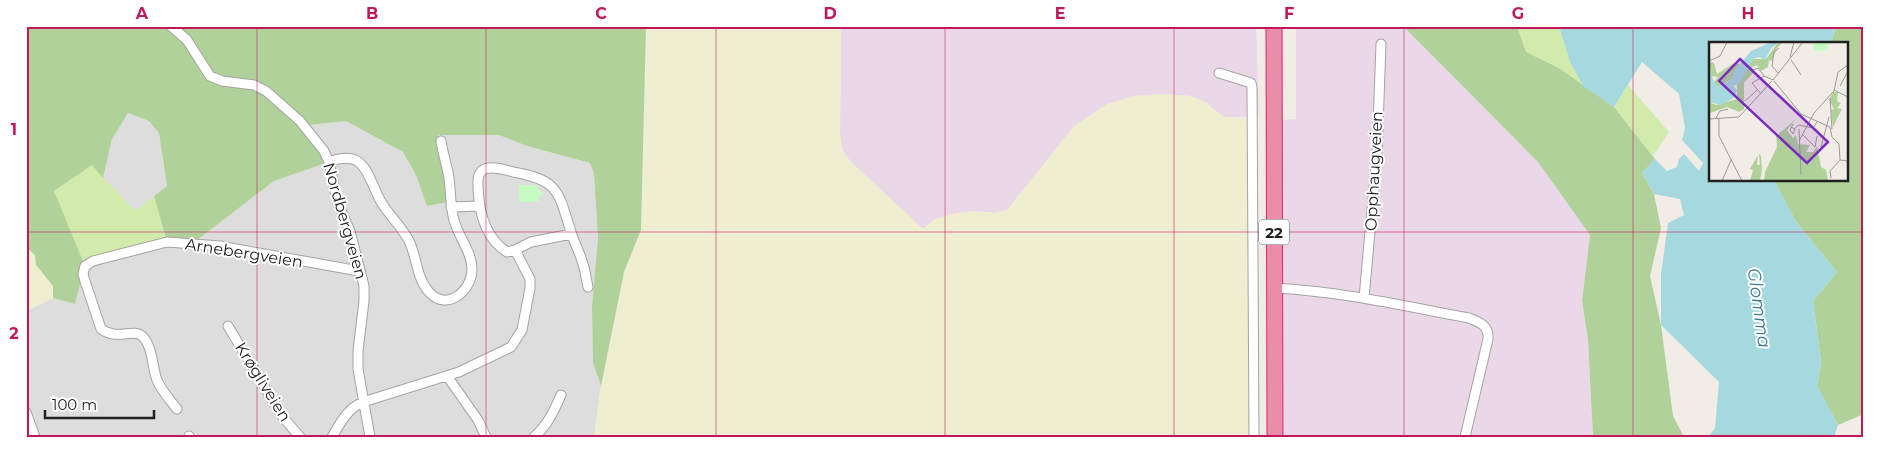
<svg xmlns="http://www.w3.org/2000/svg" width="1890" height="463" font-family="Montserrat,sans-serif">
	<rect width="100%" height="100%" fill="#f1ece6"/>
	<path fill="#dedddd" d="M128,113L149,121L159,133L167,186L135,211L103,178L112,139Z
		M346,121L403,152L416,175L428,206L448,202L437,135H499L527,146L590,163L594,174L598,238L592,306L593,363L601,386L594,437H26V311L53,298L75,304L85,266L167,242L192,244L274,181L329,162L306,128L309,125Z"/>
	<path fill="#ead8e9" d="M841,26H1256L1259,113L1253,117H1225L1214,110L1207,103L1191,96L1162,94L1134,96L1018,195L1013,204L1007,210L995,213L973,211L935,219L923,229L850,161L842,149L840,136Z
		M1296,26H1403L1538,162L1590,235L1582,301L1588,340L1593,437H1284L1281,120L1296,119Z"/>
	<path fill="#efeed1" d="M646,26H841L840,136L842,149L850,161L923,229L935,219L956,213L973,211L995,213L1007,210L1074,126L1107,104L1134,96L1162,94L1191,96L1207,103L1214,110L1225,117L1245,119L1248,124L1249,437H594L601,386L624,272L641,230Z
		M26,247L36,255V265L53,286V298L26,311Z"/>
	<path fill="#d2ebac" d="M1517,26H1559L1570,62L1583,86L1559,68L1526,52Z
		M1628,85L1669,132L1653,156L1614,107Z
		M92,165L135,211L154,196L167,242L85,266L53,191Z"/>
	<path fill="#b1d19a" d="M26,26H646L641,230L624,272L601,386L593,363L592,306L598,238L594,174L590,163L527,146L499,135H438L448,202L427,206L416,175L403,152L346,121L309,125L306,128L329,162L274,181L192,244L167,242L154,196L167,186L159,133L149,121L128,113L112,139L103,178L92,165L54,191L85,266L75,304L53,298V286L36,265L35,255L26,247Z
		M1403,26H1517L1526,52L1559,68L1614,107L1655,159L1642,173L1654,194L1661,228L1650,276L1661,325L1673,416L1684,437H1593L1588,340L1582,301L1590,235L1538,162Z
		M1836,26H1864V414L1838,425L1817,386L1821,362L1813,301L1837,272L1796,222L1774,180H1846V44H1831Z"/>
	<path fill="#c5fbc3" d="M519,185H537L540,192H543V195H540L538,202H519Z"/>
	<path fill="#a6d9df" d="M1559,26H1836L1831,44H1710V180H1774L1796,222L1837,272L1813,301L1821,362L1817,386L1838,425L1834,437H1708L1715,428L1719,382L1661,325V274L1668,223L1684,215L1680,199L1654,194L1642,173L1655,159L1667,171L1677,167L1679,159L1684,154L1699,171L1703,163L1682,140L1685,128L1679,94L1642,62L1614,107L1583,86L1570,62Z"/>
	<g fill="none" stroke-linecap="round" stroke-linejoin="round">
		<g stroke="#a4a4a4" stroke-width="11">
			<path id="street" d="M171,26L187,40L210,76L222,81L254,85L266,91L300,121L324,151L329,162L338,204L350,231L364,286V301L358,351V369L370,437
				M1219,73L1251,83L1252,88L1254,437
				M329,162C365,148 367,175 380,200C388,215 403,227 410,243C417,259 417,279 429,292C447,312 472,291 472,269C472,252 458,236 454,220C450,206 451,192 449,178C447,166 443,154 441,141
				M451,207L479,206
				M571,234L531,242L515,250L507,252C485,238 479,212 478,188C478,181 477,174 483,170C491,165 505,170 513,172C559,180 558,191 571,232C574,242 579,251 582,261C585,269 586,278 588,287
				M1274,288C1339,291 1404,306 1469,318C1480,322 1489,326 1488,339L1465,437
				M1364,298L1377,154L1381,44
				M228,326L282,416L300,437
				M447,376L478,420L486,437
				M177,409C170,400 161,390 157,380C152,367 153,346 142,336C133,328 118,341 101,329L85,281L83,274L85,266L93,261L167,242L220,246L359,271
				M26,412L35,437
				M189,436V437
				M332,437C341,422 347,409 363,402L459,372L511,347L522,330L530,288V279L515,250
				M534,437C547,426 554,411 561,395"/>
		</g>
		<g stroke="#df2379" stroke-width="17">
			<path id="highway" d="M1274,26L1275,437"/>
		</g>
		<use href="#street" stroke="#fff" stroke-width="9"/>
		<use href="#highway" stroke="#e98da9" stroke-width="15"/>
	</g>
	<path fill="none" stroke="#c2185b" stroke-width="1" stroke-opacity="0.55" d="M257,26V437M486,26V437M716,26V437M945,26V437M1174,26V437M1404,26V437M1633,26V437M26,232H1864"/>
	<g text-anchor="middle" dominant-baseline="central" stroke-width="4" stroke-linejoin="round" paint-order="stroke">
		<rect fill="#fff" stroke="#636363" stroke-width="1" x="1259" y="219.5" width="30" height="25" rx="4"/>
		<g font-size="15" font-weight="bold" fill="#202020">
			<text x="1274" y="232">22</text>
		</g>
		<g font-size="16" fill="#202020" stroke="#fff">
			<text transform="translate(1374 171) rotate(-87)">Opphaugveien</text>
			<text transform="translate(345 221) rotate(74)">Nordbergveien</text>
			<text transform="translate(244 253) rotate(9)">Arnebergveien</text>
			<text transform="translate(263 382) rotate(58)">Krøgliveien</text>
		</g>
		<g font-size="18" font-style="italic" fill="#41789a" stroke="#fff">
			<text transform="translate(1759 308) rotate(82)">Glomma</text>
		</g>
	</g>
	<g transform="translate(1709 42)">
		<rect width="139" height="139" fill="#f1ece6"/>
		<path d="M74,0L68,6L63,19L60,18L59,25L52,29L48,23L43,25L44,31L35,41V67L30,70L18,65L1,71L0,60L7,63L28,57V42L44,17H57L68,2ZM0,19L5,21L8,32L25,21L31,22L23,37L8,45L5,40L9,35L2,34ZM124,50H129L128,59L132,61L128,66L133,67L124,85L122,68L125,67L120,58ZM87,77L78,88L84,96L87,93L89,102L101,103L97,110H104L108,104L112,125L117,128L119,139H55L56,130L68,105L67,94ZM50,112L52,114L53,127L51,139H41L44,128L41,127L49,113L48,123H51Z" fill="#b1d19a"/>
		<path d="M103,0H120L118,8L105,9Z" fill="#c5fbc3"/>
		<path d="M63,0H71L62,6L56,18L50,15L44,17L30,42L24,44L28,48L26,55L12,63L0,60V28L8,45L23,37L25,29L42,9Z" fill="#a6d9df"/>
		<path fill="none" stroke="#9d9a97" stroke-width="1" d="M70,6L65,10L63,24L70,32M81,15L85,0M82,18L92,33M0,19L11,14L18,0M45,32L44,28L49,26L55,34L64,38M64,38L94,0M65,39L92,72L121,85L123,95L130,102L131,118L139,119M131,44L139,29M125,48L139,55M52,52L43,41L55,34M121,56L123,87M36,59L48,48M7,76L11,69L19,67M0,77L30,75L63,39M10,77V94L33,139M82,85L86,87L84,92L81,88L84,82M85,87L90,83L104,86L108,80M90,87L92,133M94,93L106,105L108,94M90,99L105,71L125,49L129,30L139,23M112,105L120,75M122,136L121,129L131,118M13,139L22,118"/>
		<path fill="#7b2cbf" fill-opacity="0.15" stroke="#7b2cbf" stroke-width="2.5" d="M31,17L119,100L98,121L10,39Z"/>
		<rect width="139" height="139" fill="none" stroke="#202020" stroke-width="2.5"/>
	</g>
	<rect width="1890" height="463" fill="none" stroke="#ffffff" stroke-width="55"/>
	<path d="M45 410v8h109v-8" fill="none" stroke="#202020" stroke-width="2.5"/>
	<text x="52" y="410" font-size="15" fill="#202020" stroke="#ffffff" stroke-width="4" paint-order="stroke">100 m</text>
	<rect x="28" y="28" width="1834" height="408" fill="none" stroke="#c2185b" stroke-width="2"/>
	<g font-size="16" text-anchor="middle" font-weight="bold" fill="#c2185b">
		<text x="142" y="19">A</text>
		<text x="372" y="19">B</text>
		<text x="601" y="19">C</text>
		<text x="830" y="19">D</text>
		<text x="1060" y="19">E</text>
		<text x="1289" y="19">F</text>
		<text x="1518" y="19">G</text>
		<text x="1748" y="19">H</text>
		<text x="14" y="135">1</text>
		<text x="14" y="339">2</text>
	</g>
</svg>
